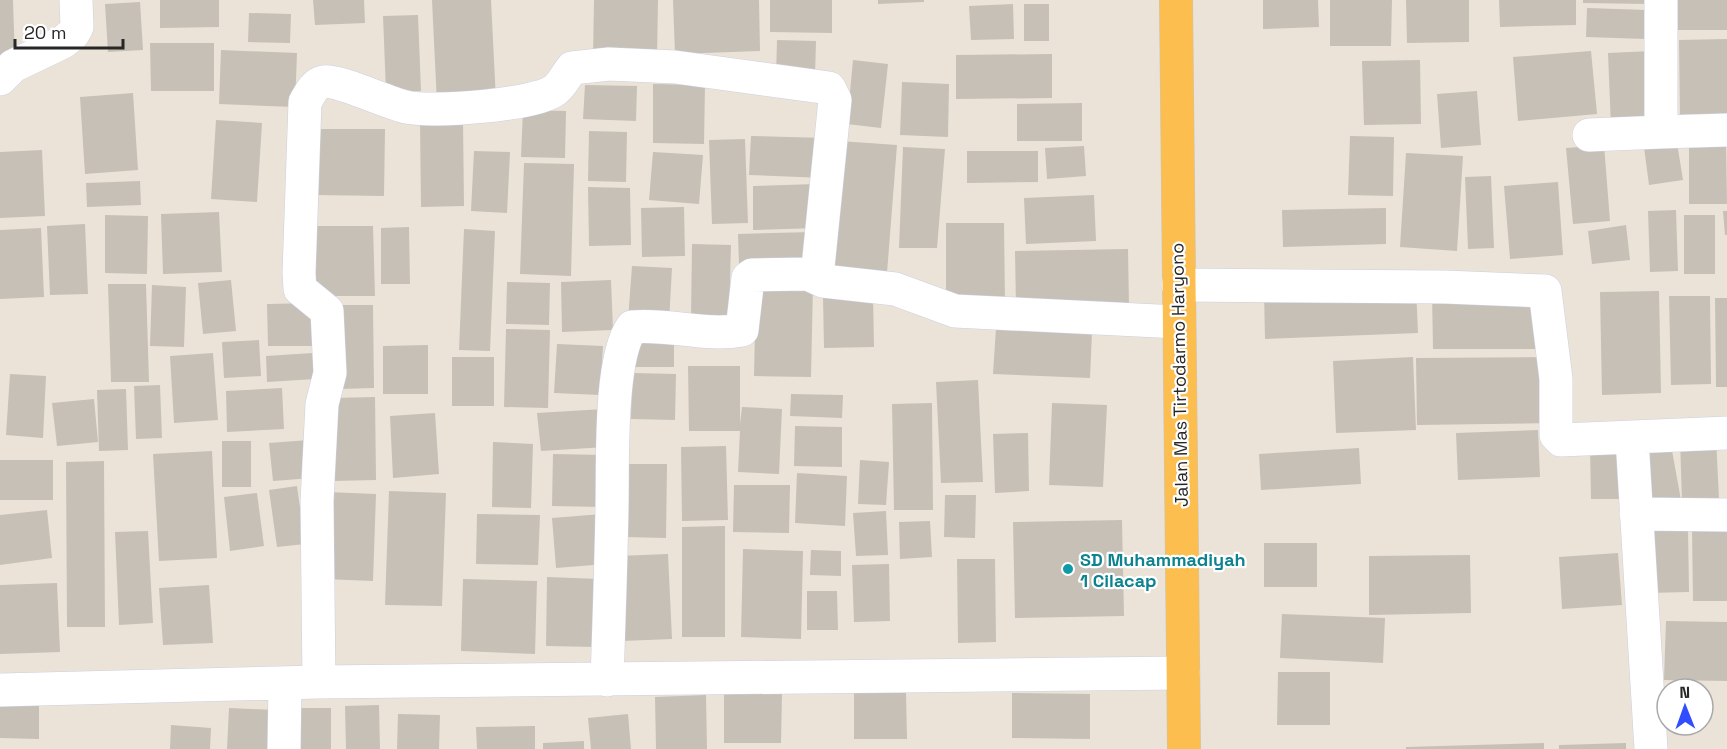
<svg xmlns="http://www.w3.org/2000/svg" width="1727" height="749" font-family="'Space Grotesk',sans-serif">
	<rect width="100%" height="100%" fill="#ebe3d7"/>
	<path fill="#c6c0b7" d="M0,0H13L15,63H0Z
		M160,0H219V27L160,28Z
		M313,0H364L365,23L315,25Z
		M432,0H491L496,101L437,104Z
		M594,0H658L657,59H593Z
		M673,0H759L760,51L675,54Z
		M770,0H832V33L770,32Z
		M878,0H924V2L878,4Z
		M1263,0H1318L1319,27L1263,29Z
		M1330,0H1392L1391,46H1330Z
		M1406,0H1469V42L1407,43Z
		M1499,0H1576V25L1500,27Z
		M1583,0H1648V4L1583,3Z
		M1672,0H1727V30H1672Z
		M140,2L143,50L108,52L105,4Z
		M1013,4L1014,39L971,40L969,6Z
		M1024,4H1049V41H1024Z
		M1587,8L1647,10L1646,39L1586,37Z
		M249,13L291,14L290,43L248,42Z
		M418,15L421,91L386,92L383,16Z
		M1727,39V114L1680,115L1679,40Z
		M777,40L816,41L815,77L776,76Z
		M150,43H214V91H151Z
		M221,50L297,53L295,107L219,104Z
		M1591,51L1597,114L1518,121L1513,57Z
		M1651,51L1655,125L1611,127L1608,53Z
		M1052,54V98L956,99V55Z
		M853,60L888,64L881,128L847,124Z
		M1420,60L1421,124L1364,125L1362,61Z
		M902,82L949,84L948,137L900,135Z
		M653,84L705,85L704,144L653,143Z
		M585,85L637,86L636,121L583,119Z
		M1477,91L1481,145L1441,148L1437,94Z
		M133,93L138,170L85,174L80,97Z
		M1082,103V141H1017V104Z
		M523,110L566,111L565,158L521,157Z
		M216,120L262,123L257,202L211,199Z
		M463,121L464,206L421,207L420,122Z
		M315,129H385L384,196L314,195Z
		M589,131L627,132L626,182L588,181Z
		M751,136L825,138L824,178L749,175Z
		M1350,136L1394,137L1393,196L1348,195Z
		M745,139L748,223L712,224L709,140Z
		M840,141L897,145L887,273L829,269Z
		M1726,142L1727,204H1689V143Z
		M1677,143L1683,180L1649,185L1644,147Z
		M1604,145L1610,221L1573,224L1566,148Z
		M1084,146L1086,176L1047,179L1045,148Z
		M903,147L945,149L937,248H899Z
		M42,150L45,216L0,218V152Z
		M474,151L510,152L507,213L471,211Z
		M967,151H1038V182L967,183Z
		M653,152L703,155L699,204L649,200Z
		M1406,153L1463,156L1457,251L1400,247Z
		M524,163L574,164L571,276L520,274Z
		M1491,176L1494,248L1468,249L1465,177Z
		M140,181L141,205L87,207L86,183Z
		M1558,182L1563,255L1510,259L1504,186Z
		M816,184L817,228L753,230V186Z
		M588,187L630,188L631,245L589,246Z
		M1094,195L1096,241L1026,244L1024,198Z
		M684,207L685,256L642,257L641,208Z
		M1386,208V244L1283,247L1282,210Z
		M1676,210L1678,271L1650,272L1648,211Z
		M1723,211H1727V235H1725Z
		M219,212L222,272L163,274L161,214Z
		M105,215L148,216L147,274L105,273Z
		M1684,215H1715V274H1684Z
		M946,223H1004L1005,303L946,302Z
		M85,224L88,294L50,295L47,226Z
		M1626,225L1630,260L1592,264L1588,231Z
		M310,226H373L375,296H311Z
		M409,227L410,284H381V228Z
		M41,228L44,297L0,299V230Z
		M464,229L495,231L490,351L459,350Z
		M813,232L814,262L739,264L738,234Z
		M692,244L731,245L729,319H691Z
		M1128,249L1129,306L1016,308L1015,251Z
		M632,266L672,268L669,322L628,320Z
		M231,280L236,331L203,334L198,283Z
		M611,280L613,330L562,332L561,282Z
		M507,282L550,283L549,325L506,324Z
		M108,284H146L149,382H111Z
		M756,284L813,286L811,377L754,376Z
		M152,285L186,287L184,347L150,346Z
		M1416,287L1418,333L1265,339L1264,292Z
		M1659,291L1661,393L1602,395L1600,292Z
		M1543,292L1544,349H1433L1432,293Z
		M873,295L874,347L824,348L823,296Z
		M1669,296H1710L1711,384L1671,385Z
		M1715,298H1727V387H1716Z
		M317,303V346H268L267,304Z
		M338,305H373L374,388L339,389Z
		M996,328L1092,332L1090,378L993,374Z
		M506,329L550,330L548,408L504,407Z
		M635,332L674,333V367H635Z
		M259,340L261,376L224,378L222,342Z
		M557,344L603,346L600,395L554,393Z
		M428,345V394H383V346Z
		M213,353L218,420L174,423L170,356Z
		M313,353L315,379L267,382L266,356Z
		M452,357H494V406H452Z
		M1413,357L1416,430L1336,433L1333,361Z
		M1552,357L1553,423L1417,425L1416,358Z
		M688,366H740V424L742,407L782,409L779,474L738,472L740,431H689Z
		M632,373L676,374L675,420L631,419Z
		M10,374L46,376L43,438L6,435Z
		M978,380L983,482L941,483L936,382Z
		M160,385L162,438L136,439L134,386Z
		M282,388L284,429L227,432L226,391Z
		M126,389L128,450L99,451L97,390Z
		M791,394L843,395L842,418L790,416Z
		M375,397L376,480L333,481L332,398Z
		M94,399L98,442L57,446L52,403Z
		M932,403L933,510H894L892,404Z
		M1052,403L1107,405L1103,487L1049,485Z
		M604,409L606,447L541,451L537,413Z
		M435,413L439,474L393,478L390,416Z
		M795,426L842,427V467L794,466Z
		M1538,430L1540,477L1458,480L1456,433Z
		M1028,433L1029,491L995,493L993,434Z
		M1716,438L1719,499L1682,501L1680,440Z
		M309,440L312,478L273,481L269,443Z
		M222,441H251V487H222Z
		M493,442L533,444L531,508L492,507Z
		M1671,445L1681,500L1647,507L1637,451Z
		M726,446L728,520L682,521L681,447Z
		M1590,447H1622V499H1591Z
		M1359,448L1361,484L1261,490L1259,454Z
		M212,451L217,558L159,561L153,454Z
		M553,454L604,455L602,507L552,506Z
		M0,460H53V500H0Z
		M860,460L889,462L886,505L858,504Z
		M104,461L105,627H67L66,462Z
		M626,464H667L666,538L625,537Z
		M797,473L847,476L845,526L795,523Z
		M734,485H790L789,533L733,532Z
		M297,486L305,544L277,547L269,490Z
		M389,491L446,493L442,606L385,605Z
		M327,492L376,494L373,581L324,579Z
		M257,493L264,546L230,551L224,497Z
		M945,495H976L975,538L944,537Z
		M47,510L52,558L0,565V515Z
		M886,511L888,555L856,556L853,513Z
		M477,514L540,515L538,565L476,564Z
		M602,514L606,564L556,568L552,518Z
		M1122,520L1124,616L1015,618L1013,522Z
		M930,521L932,557L900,559L899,522Z
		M725,526V637H682V527Z
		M1688,528L1689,592L1647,593L1646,529Z
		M1692,530H1727V601H1693Z
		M148,531L153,623L119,625L115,532Z
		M1264,543H1317V587H1264Z
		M743,549L803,551L801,639L741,637Z
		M811,550L841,551V576L810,575Z
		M1618,553L1622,605L1562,609L1559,557Z
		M668,554L672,639L622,641L618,556Z
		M1470,555L1471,613L1369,615V556Z
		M957,559H995L996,642L958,643Z
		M889,564L890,621L854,622L852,565Z
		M547,577L600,579L598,647L546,646Z
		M463,579L537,581L535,654L461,651Z
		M57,583L60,652L0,654V585Z
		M209,585L213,643L163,645L159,588Z
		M807,591H837L838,630H807Z
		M1282,614L1385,618L1383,663L1280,658Z
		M1666,621L1727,622V681L1664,680Z
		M1278,672H1330V725H1277Z
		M906,692L907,739H854V693Z
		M1012,693L1090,694V739L1012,738Z
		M724,694H782L781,743H724Z
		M706,695L707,749H656L655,697Z
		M0,701L39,702V739L0,738Z
		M379,705L380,749H346L345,706Z
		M229,708L274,710L272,749H227Z
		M297,708H331V749H296Z
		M398,714L440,715L439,749H397Z
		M628,714L631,749H591L588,718Z
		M171,725L211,728L210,749H170Z
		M535,726V749H477L476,727Z
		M584,741V749H543V743Z
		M1544,743V749H1406V747Z
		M1626,743V749H1559V745Z"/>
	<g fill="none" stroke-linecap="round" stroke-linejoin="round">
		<g stroke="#cccfe2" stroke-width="34">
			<path id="minor" d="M1661,0V132L1727,130
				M0,79L13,66L63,42L73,34L77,27L76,0
				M1589,135L1661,132
				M1178,285L1445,287L1545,291L1556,379V435L1561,440L1727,433
				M1632,439L1651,749
				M1636,514L1727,515
				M607,680C609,622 611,565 612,507C613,466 609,358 632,327C669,323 705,337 742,330L748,278L752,275L808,274L823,281L895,289L955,311L1178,322
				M319,682L317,501L322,404L330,373L327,311L300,289L299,273L305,102C310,94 314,84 323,82C338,79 387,103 406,107C431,113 536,105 555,90C562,85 567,74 572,68L609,64L675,67L829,88L835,100L817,277
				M0,690L319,682L1183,673
				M284,749L285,683"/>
		</g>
		<g stroke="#c7c7c7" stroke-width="34">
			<path id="trunk" d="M1176,0L1184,749"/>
		</g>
		<use href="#minor" stroke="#fff" stroke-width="33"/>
		<use href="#trunk" stroke="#fcbe4e" stroke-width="33"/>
	</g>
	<circle fill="#0f9aa8" stroke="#fff" stroke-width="2" cx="1068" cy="569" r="6"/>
	<g text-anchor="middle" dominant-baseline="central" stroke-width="4.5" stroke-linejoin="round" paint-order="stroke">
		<g font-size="18" fill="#272727" stroke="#fff">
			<text transform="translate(1179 375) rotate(-91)">Jalan Mas Tirtodarmo Haryono</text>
		</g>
		<g font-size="18" font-weight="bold" fill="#0d838f" stroke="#fff" text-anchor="start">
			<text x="1080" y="559">SD Muhammadiyah<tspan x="1080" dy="21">1 Cilacap</tspan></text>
		</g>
	</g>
	<g transform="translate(1685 707) rotate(359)"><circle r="28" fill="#ffffff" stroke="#a9a9a9" stroke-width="1.5"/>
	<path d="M0-4.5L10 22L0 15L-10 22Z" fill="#304dff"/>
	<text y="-9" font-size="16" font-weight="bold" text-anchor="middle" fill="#272727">N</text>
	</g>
	<path d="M15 39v9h108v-9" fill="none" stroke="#272727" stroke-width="3"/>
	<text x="24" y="39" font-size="18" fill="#272727" stroke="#ffffff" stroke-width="4.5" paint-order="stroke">20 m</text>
</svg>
